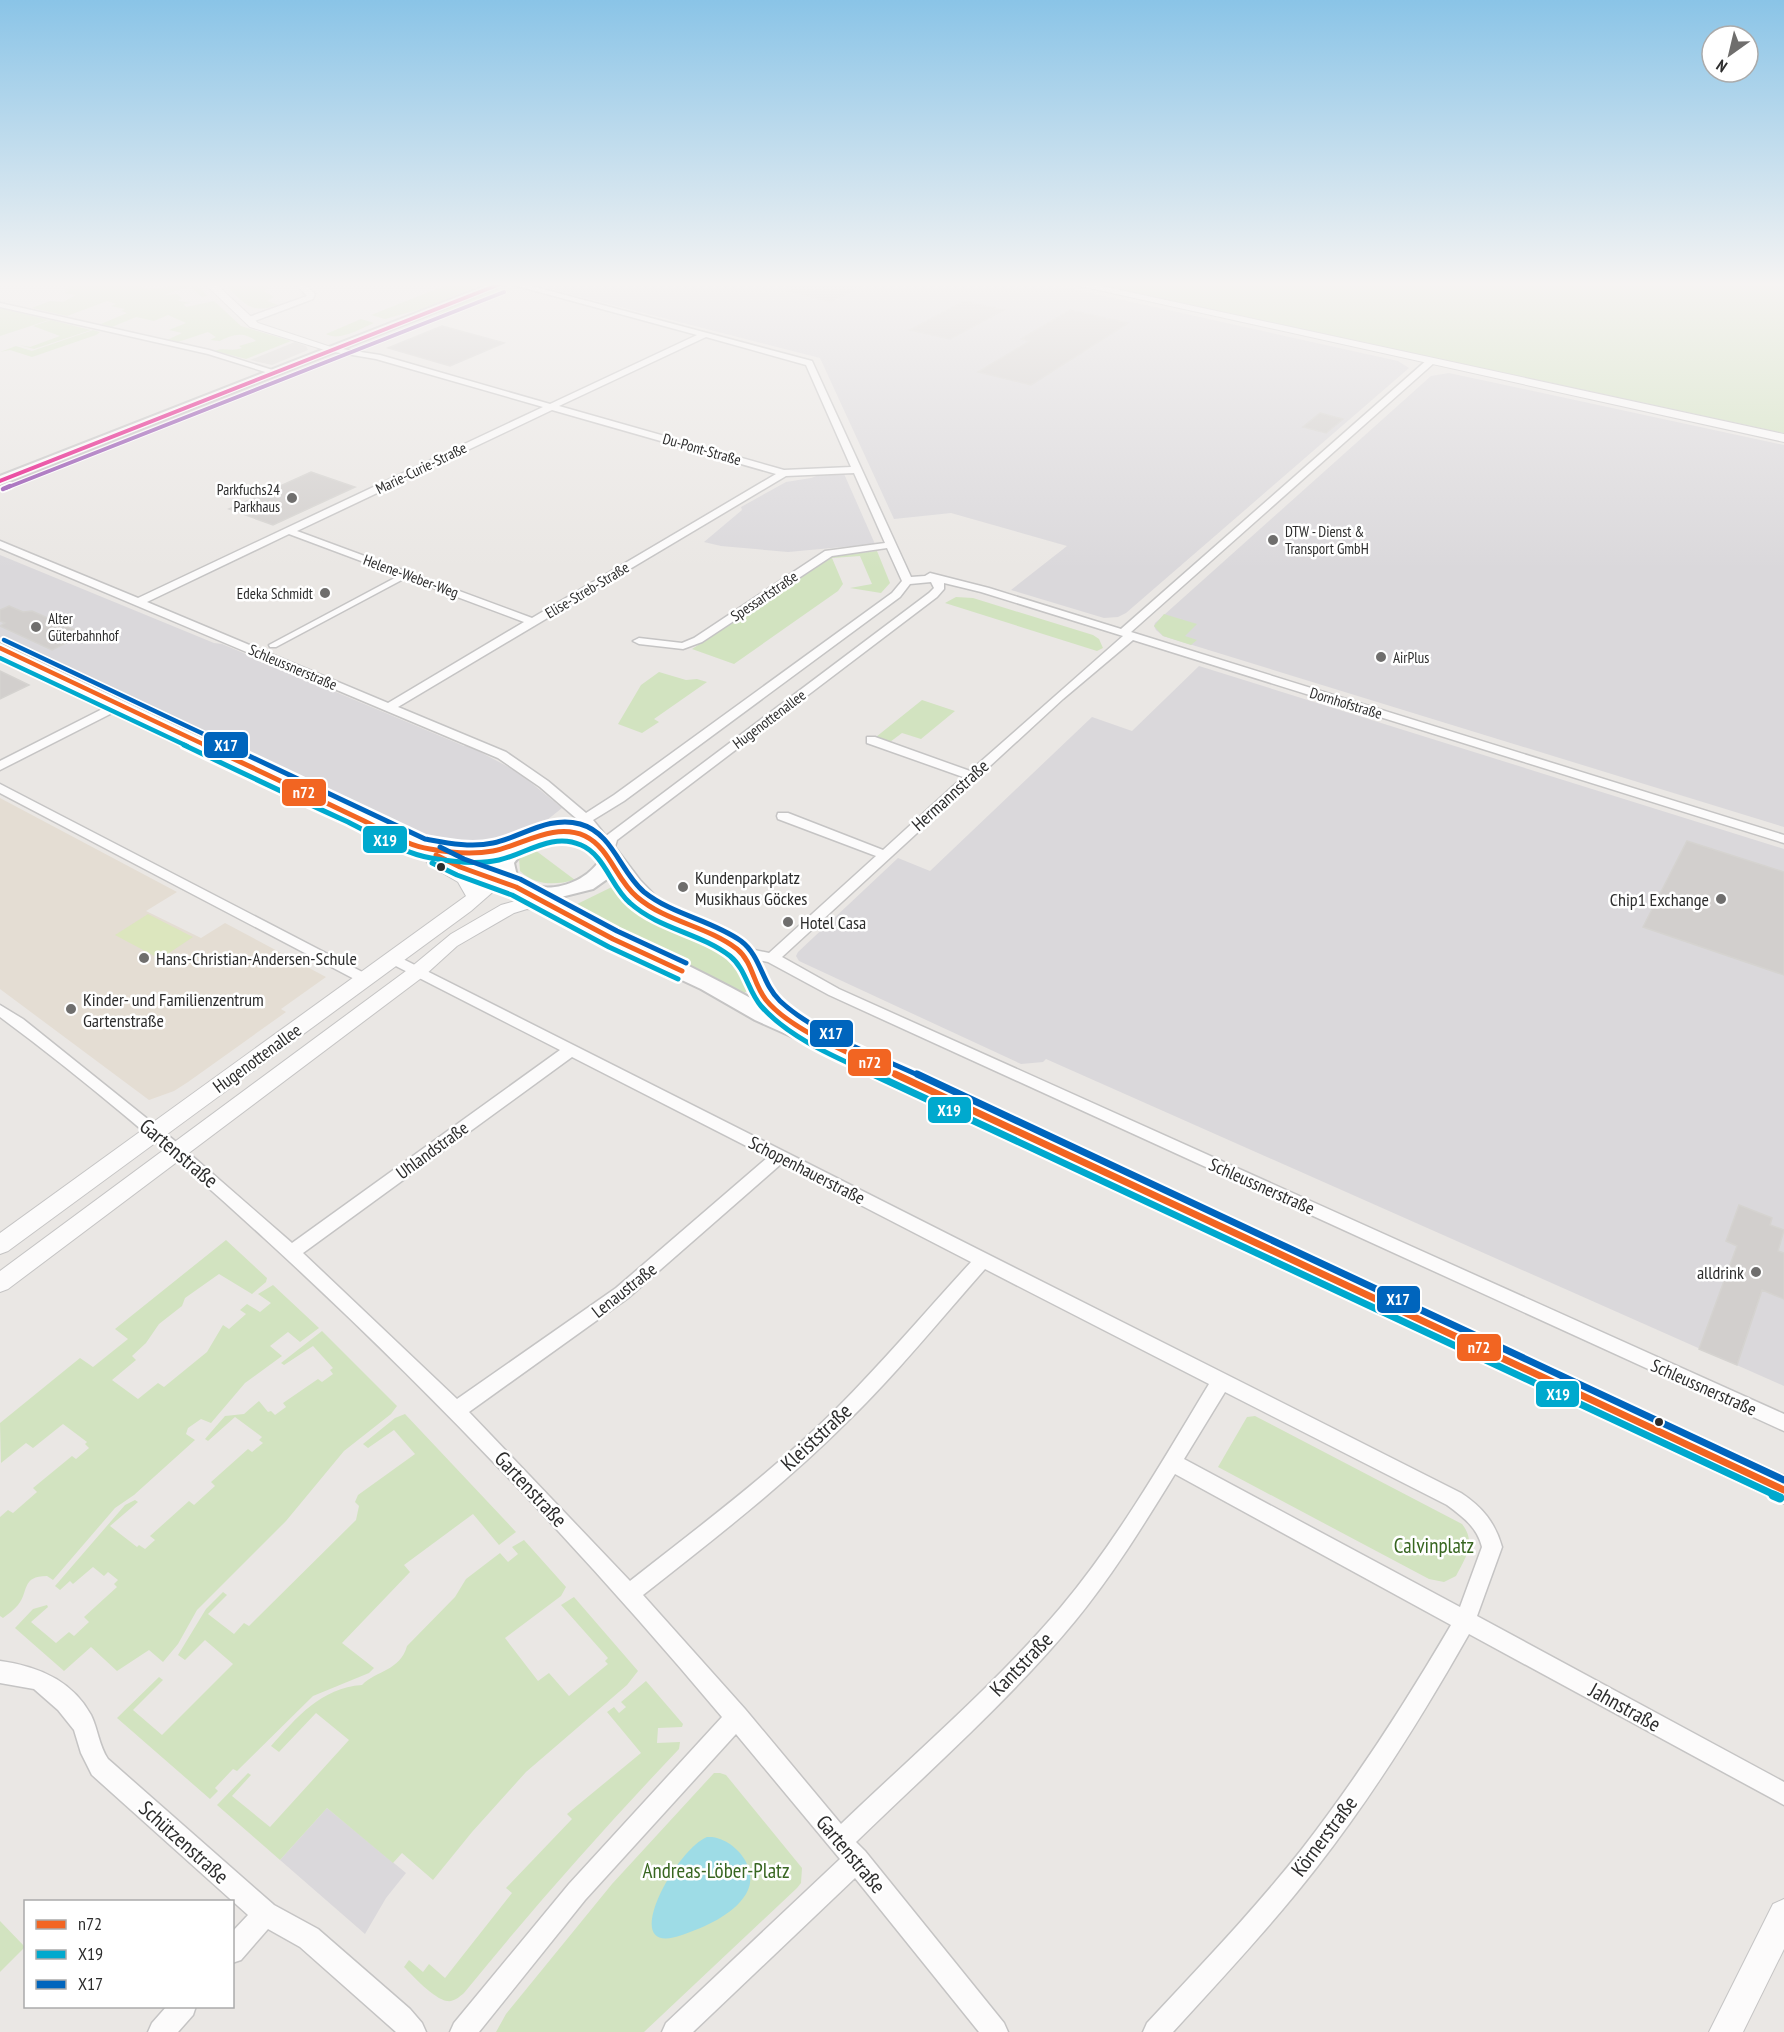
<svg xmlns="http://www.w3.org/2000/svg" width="1784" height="2032" font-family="'PT Sans Narrow',sans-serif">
	<rect width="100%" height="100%" fill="#eae7e4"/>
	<path fill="#dad8db" d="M550,284H1050L1398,361L1409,368L1126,613L1118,617L1104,618L1011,590L1067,546L951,513L894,519L820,358L543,287Z
		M1449,373L1784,445V827L1163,636L1156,630L1154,626L1155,623L1431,376Z
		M841,467L875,544L788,552L721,546L704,542L742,510L741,507L786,482L811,478Z
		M0,555L214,643L222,644L464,746L467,745L518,772L562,808L547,820L494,841L482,843V846H465L431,838L0,637Z
		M1199,666L1784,849V1386L1046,1059L1043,1062L1021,1064L799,961L796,956L798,952L898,858L930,871L1092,717L1132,731Z
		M327,1808L406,1873L386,1898L365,1934L280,1860Z"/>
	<path fill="#e4ddd3" d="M0,798L177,892L146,911L201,938L225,923L326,977L281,1009L286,1012L188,1082L174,1091L149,1100L0,989Z"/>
	<path fill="#d2e3c0" d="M59,284H141L139,287H144L148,290L175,285L196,284L208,296L202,297L190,286L164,295L177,294L182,299L178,300L179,301L191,303L184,304L186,307L214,301L241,326L291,341L246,359L215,351C224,347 232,352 242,348L239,346L256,341C242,330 230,336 220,341L210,340L216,337L208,332L178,342L167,340L182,333L169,330L186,323L168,315L154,321L136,317L112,327L101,324L127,313L121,311L125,309L111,306L116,304L107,301L67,316L32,308L50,301L63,302L76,295L64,293L70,291L64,289L68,287Z
		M224,284H261L269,288L264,291L274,297L267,301L278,305C249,315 245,303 224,284Z
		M449,284H482L428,307L385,319L371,315Z
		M1092,284H1784V433Z
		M513,289L439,319L435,317L448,308L493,290Z
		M0,308L49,320L0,336Z
		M361,319L374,323C361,328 340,342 326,334Z
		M51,320L91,330L34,349L19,345L30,347L60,336L33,326Z
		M93,330L100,332L96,335L32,357L10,350L0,352L16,346L32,351Z
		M877,551L890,583L881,593L850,588L872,584L860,556L832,558L843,584L838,591L734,664L692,649L834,556Z
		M956,597L973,598L1093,635L1099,639L1103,648L1097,651L945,603Z
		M1164,614L1197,624L1185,636L1197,640L1191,645L1163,636L1154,626Z
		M659,672L686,680L697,679L707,682L654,719L659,722L642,733L618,724L641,685Z
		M922,700L955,711L921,739L902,733L890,742L876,737Z
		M531,847L575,880C555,885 536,886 520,871L519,859Z
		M618,884C634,897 649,911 666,923C699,946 739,943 749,990L744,993L738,992L618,934L571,907Z
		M226,1240L267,1278L266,1282L252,1294L219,1274L185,1298L182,1306L159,1324L146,1343L132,1356L136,1360L112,1380L138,1399L158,1383L164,1387L207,1352L223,1325L229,1329L246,1314L240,1310L247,1304L260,1312L271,1303L258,1294L273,1285L319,1328L300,1342L288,1332L270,1346L282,1356L245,1383L211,1423L201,1419L188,1428L186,1434L195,1440L134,1495L115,1508L53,1580L47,1576C21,1576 29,1592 18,1605C14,1610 8,1614 3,1618L0,1616V1517L8,1510L13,1513L37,1492L33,1488L72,1456L76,1459L89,1448L85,1444L87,1442L63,1424L33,1448L26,1443L1,1463L0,1423L80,1358L93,1367L128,1339L115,1329Z
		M322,1331L397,1406L391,1414L344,1451L286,1521L197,1610L178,1644L163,1662L149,1650L117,1671L91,1647L64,1671L15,1628L33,1609L47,1605L48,1607L31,1622L56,1643L69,1632L74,1636L89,1622L84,1617L117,1587L114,1584L118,1580L108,1572L104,1576L93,1567L73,1584L70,1581L60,1590L55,1586L125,1505L135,1500L138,1502L110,1526L137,1547L139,1545L145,1549L155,1540L150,1536L189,1501L194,1505L215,1486L211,1482L248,1449L252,1452L263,1443L259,1440L262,1437L235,1417L208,1441L205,1439L225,1416L244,1414L259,1401L268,1412L271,1411L275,1415L286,1407L283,1403L318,1379L322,1382L333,1374L330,1370L333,1368L313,1346L284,1365L281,1363Z
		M405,1414L516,1532L499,1545L473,1514L404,1565L410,1572L342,1643L374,1668L369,1673L313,1696L237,1771L233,1769L215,1788L218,1791L210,1799L117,1718L159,1677L163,1680L133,1710L162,1735L233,1664L205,1640L185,1660L178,1655L206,1609L223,1592L227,1595L208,1614L234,1634L244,1623L249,1626L356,1520L359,1506L355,1502L358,1495L415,1454L394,1430L368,1448L363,1444L395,1418Z
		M1255,1416L1462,1524C1477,1543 1465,1558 1456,1576L1444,1582L1429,1579L1218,1467L1247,1417Z
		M524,1540L566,1587L561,1596L505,1638L538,1681L549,1673L569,1696L608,1664L605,1661L608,1658L561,1605L574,1597L638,1671L627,1685L526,1772L472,1832L433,1880L402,1853L393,1863L327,1808L280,1860L217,1805L248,1773L251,1775L232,1796L270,1827L349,1740L316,1713L279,1752L271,1746C297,1717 321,1688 362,1685C377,1670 400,1671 407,1646L455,1597L466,1579L500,1553L508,1562L518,1554L512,1547Z
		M646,1681L683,1724L682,1727L658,1728L657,1743L680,1742L679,1749C604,1828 533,1908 464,1993C459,1997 454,2002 447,2001C434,1999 413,1976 404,1967L409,1960L423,1972L429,1964L445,1978L512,1893L506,1888L572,1819L567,1814L641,1753L607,1712L614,1707L619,1713L626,1707L621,1702Z
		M714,1773H720L726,1775L802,1868L801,1883L797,1888L644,2032H496L506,2014L612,1884Z
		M0,1921L25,1947L0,1972Z"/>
	<path fill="#dce6be" d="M148,914L193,937L160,959L115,935Z"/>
	<path fill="#dad7d4" d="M295,342L306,346L308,350L272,365L250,360Z"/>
	<path fill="#9edce6" d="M707,1837C732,1835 762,1869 746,1894C733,1915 705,1927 682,1935C615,1959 676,1849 707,1837Z"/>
	<path fill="#d2cfcd" stroke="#d5d3d0" stroke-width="1.5" d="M790,284H865L830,302L789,291Z
		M964,301L1004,310L950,339L910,330Z
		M1070,310L1128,323L1031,385L978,372L1030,341L1021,339Z
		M442,326L504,343L450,366L388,348Z
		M1320,413L1343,419L1326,433L1303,427Z
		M311,472L355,487L273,525L229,509Z
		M9,606L23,612L32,611L84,634L52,650L0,626L5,623L0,621V610Z
		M0,671L29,685L0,699Z
		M1687,841L1784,872V975L1643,927Z
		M1739,1205L1772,1218L1770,1225L1784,1230L1778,1251L1784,1253V1299L1762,1290L1737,1365L1699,1349L1737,1246L1726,1241Z"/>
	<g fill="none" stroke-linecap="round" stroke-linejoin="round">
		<g stroke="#c5c4c4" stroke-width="3">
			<path id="pedestrian" d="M404,573L411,575L276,647H270L269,645Z"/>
		</g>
		<g stroke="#c5c4c4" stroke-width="3">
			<path id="minor" d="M296,284H304L315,294L313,299L252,322H246V318L307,296Z
				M510,284H524L812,361L911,577L925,576L930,573L989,588L1121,629L1428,359H1434V363L1131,632L1784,835V843L1133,640L1063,699L782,957L839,989L1784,1414V1431L829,995L768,962L735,955L733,952L740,947L769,953L876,856L778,819L777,816L778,813H788L883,850L963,777L867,743V737H875L970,771L1123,636L981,592L944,583V589L937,597L617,840L615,847L640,880L674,915L667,919L662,918L630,886L609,857H601L599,854L602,847L584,826L570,835H560L558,832L577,819L540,787L498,758L0,548V541L138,598L543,407L376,359L329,351V347L380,355L550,404L697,335ZM706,337L806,365L851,467L784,470L559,406ZM552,410L776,474L532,618L297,531ZM854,473L885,543L825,551L694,638L682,643L639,638L633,641L639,644L683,649L702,642L832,556L887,548L902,581L892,593L614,795L586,813L548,781L506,752L398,707L786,476ZM289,534L524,622L388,703L147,602ZM931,582L934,588L929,593L606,836L593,820L624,801L900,597L910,584Z
				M0,303L209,350L279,372L275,375L208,354L0,307Z
				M120,700L126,704L124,707L0,770V761Z
				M0,784L370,976L372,979L365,984L360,982L0,793Z
				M393,954L1461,1493C1482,1507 1495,1522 1502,1547L1477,1616L1784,1782V1805L1469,1634C1423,1715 1374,1794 1317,1867C1272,1925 1222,1978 1173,2032H1143L1147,2023C1200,1966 1254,1910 1302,1849C1357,1778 1406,1702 1451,1625L1175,1474C1144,1524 1113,1575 1075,1621C1009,1701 930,1770 856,1842L865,1851L1004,2023L1008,2032H979L855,1878L693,2032H662L666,2023L840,1859L736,1734L585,1900L479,2032H450L454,2023L569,1884L722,1717C580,1548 427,1387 264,1238C180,1161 92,1085 0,1017V1005L23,1019L175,1141L292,1243L560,1050L388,962L386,959L388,956ZM572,1057L768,1157L616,1288L457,1399L303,1253ZM781,1164L971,1262C926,1311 883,1362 836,1409C772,1472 700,1526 630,1581L469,1412L628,1298ZM985,1269L1209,1384C1163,1460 1118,1539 1061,1607C996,1684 914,1754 841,1824L745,1709L643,1595C713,1540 784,1485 848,1421C897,1373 940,1320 985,1269ZM1225,1392L1447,1505C1463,1517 1477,1527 1482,1547L1460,1607L1184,1459Z
				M0,1661C37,1666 72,1680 91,1715C98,1729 99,1746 108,1759L274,1905L318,1929L410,2009L422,2023L426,2032H396L300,1947L268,1929L241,1960L232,1963V1932L248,1915L92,1775L81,1753L74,1730L58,1710L34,1689L0,1683Z
				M167,2006H196L193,2015L178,2032H148L152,2023Z"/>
		</g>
		<g stroke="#c5c4c4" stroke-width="2">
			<path id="tertiary" d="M205,284H216L258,323L337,349L336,351H328L250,327Z
				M1071,284H1092L1784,434V442Z
				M435,856L465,871L479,886L489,876L498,860H510L513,864L503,883L471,911L8,1251L0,1254V1233L466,896L458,882L429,865L426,861L429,857Z
				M527,898L560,902L563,906L560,910L527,909L514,913L457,946L424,976L8,1289L0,1292V1271L410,968L451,934L501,905Z
				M1784,1899V1949L1743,2032H1709L1773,1904Z"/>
		</g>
		<g stroke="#c5c4c4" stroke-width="4">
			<path id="secondary" d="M490,284H506L0,485V476Z
				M0,643L434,847C445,841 469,848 483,847C523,844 543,815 588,831C615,841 626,876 645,895C667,915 701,920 727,934C745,942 756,955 763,973C766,980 768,987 773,993C781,1002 794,1007 800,1017L798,1021L1784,1476V1503L833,1055L755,1020L701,989L605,944L509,891L453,871L0,654ZM566,838C581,841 590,850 599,861C583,886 539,898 517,876L514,863C528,844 544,840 566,838ZM499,856L494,863L496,873L459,859H487ZM610,877L632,905L648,916L704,939L733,958L756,1001C690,964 620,934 553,899L593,889Z"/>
		</g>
		<use href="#pedestrian" fill="#fcfbfb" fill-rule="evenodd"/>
		<use href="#minor" fill="#fcfbfb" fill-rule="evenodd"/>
		<use href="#tertiary" fill="#fcfbfb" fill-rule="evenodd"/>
		<use href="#secondary" fill="#fcfbfb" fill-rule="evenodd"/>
		<g stroke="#fff" stroke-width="8">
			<path id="bus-1-far2" d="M0,648L207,746"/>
		</g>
		<g stroke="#fff" stroke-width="10">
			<path id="bus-1-far1" d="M204,745C256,769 308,794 360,819C382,829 406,846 430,849C451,853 472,855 493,851C523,845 554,822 585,836C610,848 616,880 637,897C666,922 707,926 737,949C753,962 753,984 766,1000C792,1032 861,1058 899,1076
				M436,855L460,867L516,887L613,939L682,971"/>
		</g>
		<g stroke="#fff" stroke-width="11">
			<path id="bus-1" d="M895,1074L1784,1490"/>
		</g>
		<g stroke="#fff" stroke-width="8">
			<path id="bus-2-far3" d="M0,658L187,746"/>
		</g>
		<g stroke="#fff" stroke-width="10">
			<path id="bus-2-far2" d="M184,745C238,771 293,797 348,822C374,835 402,853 431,858C453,862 477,865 499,860C526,854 552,832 581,845C605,855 611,887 630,903C659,929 700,933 730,956C746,969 748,991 761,1006C790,1039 838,1058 877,1076
				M432,863L457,875L512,895L609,947L678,979"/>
		</g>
		<g stroke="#fff" stroke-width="11">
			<path id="bus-2-far1" d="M873,1074L1777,1496"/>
		</g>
		<g stroke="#fff" stroke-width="14">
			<path id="bus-2" d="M1773,1495L1780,1498"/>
		</g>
		<g stroke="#fff" stroke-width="8">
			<path id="bus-3-far2" d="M4,640L229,746"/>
		</g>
		<g stroke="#fff" stroke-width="10">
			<path id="bus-3-far1" d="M226,745L425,839C447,843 471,848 493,843C522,837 549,815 580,824C613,833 620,872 644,892C673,915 711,920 741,941C761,956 762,984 780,1001C814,1033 877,1056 920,1076
				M440,847L464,859L520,879L617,931L686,963"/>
		</g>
		<g stroke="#fff" stroke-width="11">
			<path id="bus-3" d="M917,1074L1784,1480"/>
		</g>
		<g stroke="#fff" stroke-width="6">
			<path id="bus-4" d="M0,481L500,284"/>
		</g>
		<g stroke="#fff" stroke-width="6">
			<path id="bus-5-far1" d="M6,488L504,292"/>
		</g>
		<g stroke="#fff" stroke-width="8">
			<path id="bus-5" d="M3,489L10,486"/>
		</g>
		<use href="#bus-1-far2" stroke="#f26522" stroke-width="4.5"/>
		<use href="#bus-1-far1" stroke="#f26522" stroke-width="5"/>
		<use href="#bus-1" stroke="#f26522" stroke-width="7"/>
		<use href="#bus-2-far3" stroke="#00a9ce" stroke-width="4.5"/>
		<use href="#bus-2-far2" stroke="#00a9ce" stroke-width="5"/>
		<use href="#bus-2-far1" stroke="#00a9ce" stroke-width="7"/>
		<use href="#bus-2" stroke="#00a9ce" stroke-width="9"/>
		<use href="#bus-3-far2" stroke="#0065bd" stroke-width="4.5"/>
		<use href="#bus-3-far1" stroke="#0065bd" stroke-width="5"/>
		<use href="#bus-3" stroke="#0065bd" stroke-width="7"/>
		<use href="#bus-4" stroke="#e5007d" stroke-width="4"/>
		<use href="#bus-5-far1" stroke="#8e44ad" stroke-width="4"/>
		<use href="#bus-5" stroke="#8e44ad" stroke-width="4.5"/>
	</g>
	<linearGradient id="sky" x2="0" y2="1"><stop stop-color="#8ac4e7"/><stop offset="0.5" stop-color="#f6f4f3"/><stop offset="1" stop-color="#f6f4f3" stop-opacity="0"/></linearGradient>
	<rect width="1784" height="569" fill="url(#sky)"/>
	<g fill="#6f6e6d" stroke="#fff" stroke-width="2">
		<circle cx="292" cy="498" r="6"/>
		<circle cx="1273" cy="540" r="6"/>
		<circle cx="325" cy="593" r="6"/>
		<circle cx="36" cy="627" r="6"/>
		<circle cx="1381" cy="657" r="6"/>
		<circle cx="683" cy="887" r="6"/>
		<circle cx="1721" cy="899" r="6"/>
		<circle cx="788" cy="922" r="6"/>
		<circle cx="144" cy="958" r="6"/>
		<circle cx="71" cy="1009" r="6"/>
		<circle cx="1756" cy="1272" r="6"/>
	</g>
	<g fill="#2d2d2d" stroke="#fff" stroke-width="2">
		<circle cx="441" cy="867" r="5"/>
		<circle cx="1659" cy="1422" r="5"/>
	</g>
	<g text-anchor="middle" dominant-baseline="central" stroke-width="5" stroke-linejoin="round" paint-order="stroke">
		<g font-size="15" fill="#2d2d2d" stroke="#fff">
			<text transform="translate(702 449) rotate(16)">Du-Pont-Straße</text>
			<text transform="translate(421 468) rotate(-26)">Marie-Curie-Straße</text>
			<text transform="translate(411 576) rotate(20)">Helene-Weber-Weg</text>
			<text transform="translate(587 590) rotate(-31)">Elise-Streb-Straße</text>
			<text transform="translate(764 596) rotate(-34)">Spessartstraße</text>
			<text transform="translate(293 667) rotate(23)">Schleussnerstraße</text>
			<text transform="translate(1346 703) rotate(17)">Dornhofstraße</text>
			<text transform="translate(769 719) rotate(-37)">Hugenottenallee</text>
		</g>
		<g font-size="15" fill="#2d2d2d" stroke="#fff" text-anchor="start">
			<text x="280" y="489" text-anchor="end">Parkfuchs24<tspan x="280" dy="17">Parkhaus</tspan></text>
			<text x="1285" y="531">DTW - Dienst &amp;<tspan x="1285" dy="17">Transport GmbH</tspan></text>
			<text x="313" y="593" text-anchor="end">Edeka Schmidt</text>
			<text x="48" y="618">Alter<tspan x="48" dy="17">Güterbahnhof</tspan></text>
			<text x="1393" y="657">AirPlus</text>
		</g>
		<g font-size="18" fill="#2d2d2d" stroke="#fff">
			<text transform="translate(950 795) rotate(-42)">Hermannstraße</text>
			<text transform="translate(257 1058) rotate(-36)">Hugenottenallee</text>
			<text transform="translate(432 1150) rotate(-36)">Uhlandstraße</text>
			<text transform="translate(807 1170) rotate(27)">Schopenhauerstraße</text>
			<text transform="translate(1262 1186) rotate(24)">Schleussnerstraße</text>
			<text transform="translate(624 1290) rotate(-38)">Lenaustraße</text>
			<text transform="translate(1704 1387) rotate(24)">Schleussnerstraße</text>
		</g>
		<g font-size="18" fill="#2d2d2d" stroke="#fff" text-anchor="start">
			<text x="695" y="877">Kundenparkplatz<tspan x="695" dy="21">Musikhaus Göckes</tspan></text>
			<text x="1709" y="899" text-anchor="end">Chip1 Exchange</text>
			<text x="800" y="922">Hotel Casa</text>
			<text x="156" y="958">Hans-Christian-Andersen-Schule</text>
			<text x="83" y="999">Kinder- und Familienzentrum<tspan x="83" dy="21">Gartenstraße</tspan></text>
			<text x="1744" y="1272" text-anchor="end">alldrink</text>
		</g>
		<g font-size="21" fill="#2d2d2d" stroke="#fff">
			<text transform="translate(179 1153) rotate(40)">Gartenstraße</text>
			<text transform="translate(816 1437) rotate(-43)">Kleiststraße</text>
			<text transform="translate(531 1489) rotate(47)">Gartenstraße</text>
			<text transform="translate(1021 1664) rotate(-46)">Kantstraße</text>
			<text transform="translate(1625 1707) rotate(29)">Jahnstraße</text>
			<text transform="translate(1324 1836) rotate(-53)">Körnerstraße</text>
			<text transform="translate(184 1842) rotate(42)">Schützenstraße</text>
			<text transform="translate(851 1854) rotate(50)">Gartenstraße</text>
		</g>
		<g font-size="21" fill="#386621" stroke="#fff">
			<text x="1434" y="1545">Calvinplatz</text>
			<text x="716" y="1870">Andreas-Löber-Platz</text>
		</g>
	</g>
	<g stroke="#fff" stroke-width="2">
		<rect x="203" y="731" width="46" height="28" rx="6" fill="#0065bd"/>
		<rect x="281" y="778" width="46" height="29" rx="6" fill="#f26522"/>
		<rect x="362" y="825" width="46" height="29" rx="6" fill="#00a9ce"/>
		<rect x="809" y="1019" width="45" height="29" rx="6" fill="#0065bd"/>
		<rect x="847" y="1048" width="45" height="29" rx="6" fill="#f26522"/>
		<rect x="927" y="1096" width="45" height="28" rx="6" fill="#00a9ce"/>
		<rect x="1376" y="1285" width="45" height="29" rx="6" fill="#0065bd"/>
		<rect x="1456" y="1333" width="46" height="29" rx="6" fill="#f26522"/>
		<rect x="1535" y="1380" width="45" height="28" rx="6" fill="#00a9ce"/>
	</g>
	<g font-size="16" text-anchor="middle" font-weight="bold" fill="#fff">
		<text x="226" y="751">X17</text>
		<text x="304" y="798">n72</text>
		<text x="385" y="846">X19</text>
		<text x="831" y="1039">X17</text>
		<text x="870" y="1068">n72</text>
		<text x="949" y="1116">X19</text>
		<text x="1398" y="1305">X17</text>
		<text x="1479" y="1353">n72</text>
		<text x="1558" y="1400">X19</text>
	</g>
	<rect x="24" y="1900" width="210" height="108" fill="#ffffff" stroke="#ababab" stroke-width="1.5"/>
	<rect x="36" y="1920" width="30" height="9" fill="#f26522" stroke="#ababab" stroke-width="1.5"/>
	<text x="78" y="1930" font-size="18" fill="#2d2d2d">n72</text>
	<rect x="36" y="1950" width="30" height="9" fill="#00a9ce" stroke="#ababab" stroke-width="1.5"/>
	<text x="78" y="1960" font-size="18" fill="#2d2d2d">X19</text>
	<rect x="36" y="1980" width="30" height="9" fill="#0065bd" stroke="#ababab" stroke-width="1.5"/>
	<text x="78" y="1990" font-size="18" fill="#2d2d2d">X17</text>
	<g transform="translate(1730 54) rotate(214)"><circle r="28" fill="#ffffff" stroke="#ababab" stroke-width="1.5"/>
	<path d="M0-4.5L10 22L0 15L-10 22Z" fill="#6f6e6d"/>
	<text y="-9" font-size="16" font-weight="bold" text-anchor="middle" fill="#2d2d2d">N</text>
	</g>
</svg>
